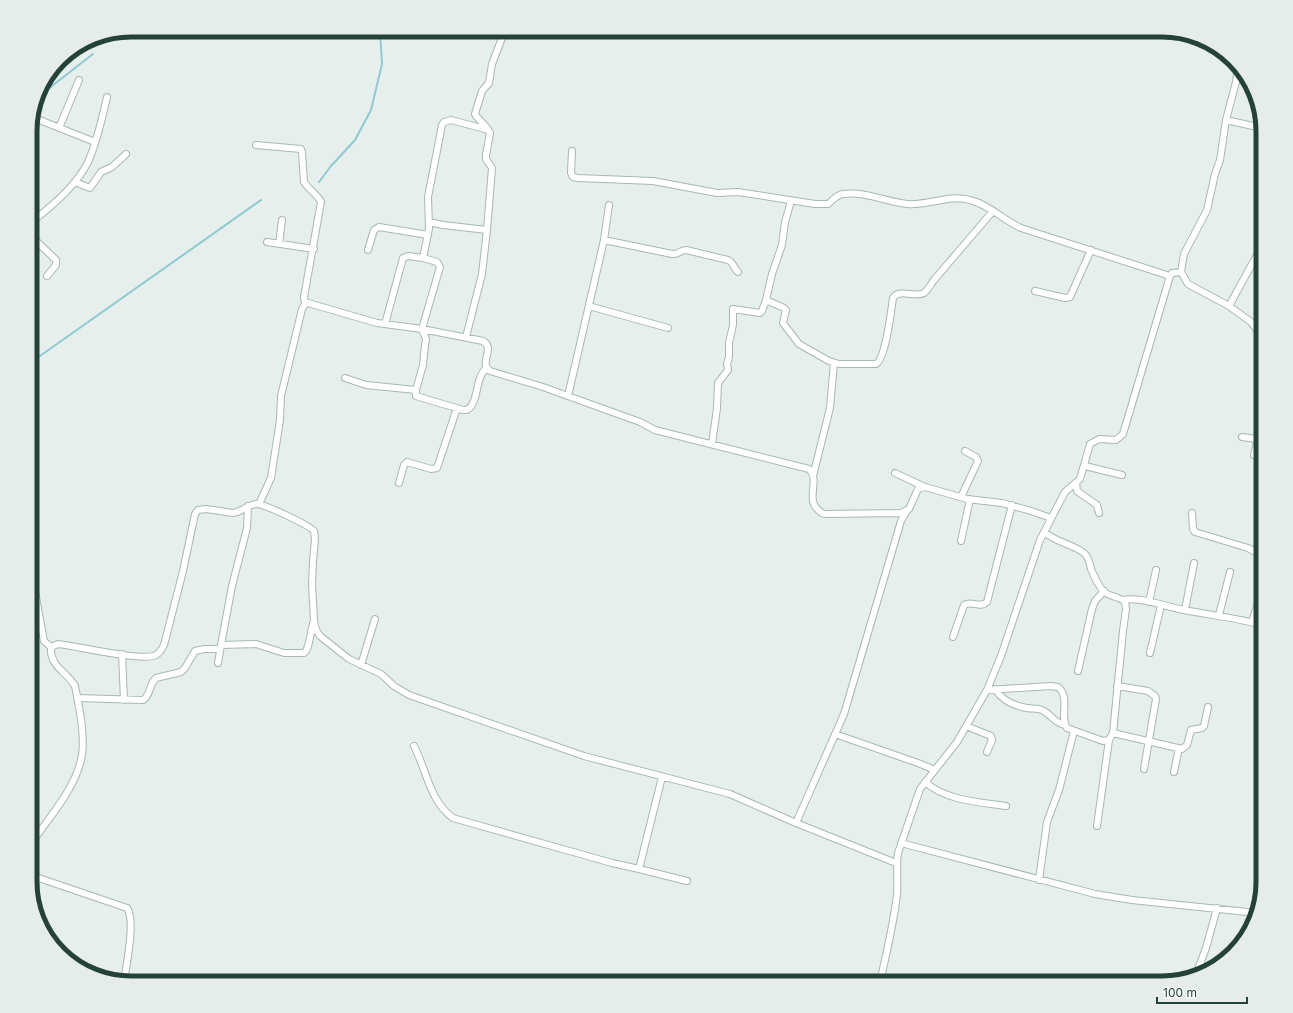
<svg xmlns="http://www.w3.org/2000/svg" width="1293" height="1013" font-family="Inter,sans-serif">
	<rect width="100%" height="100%" fill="#e6efeb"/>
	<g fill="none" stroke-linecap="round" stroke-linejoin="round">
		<path stroke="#8ec9d4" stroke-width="2" d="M33,112L48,89L93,54
			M319,182L331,166L355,140L371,110L382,64L380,30
			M30,363L261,200"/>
		<g stroke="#a8b8b2" stroke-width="8">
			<path id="minor" d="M1238,67L1236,82L1226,120L1220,160L1215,174L1207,210L1184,254L1181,272L1188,284L1229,306L1251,322L1258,331L1263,340
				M32,117L95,142
				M1226,120L1262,128
				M59,128L79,80
				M488,129L476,116L475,114L482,91L489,83L492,64L505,30
				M256,145L301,149L302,152L304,182C309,190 317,194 321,202L304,297L305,304
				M572,151L571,173L573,177L577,178L653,181L717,193L738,192L815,204H828C833,200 836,195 843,194C865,191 886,202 907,204C928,206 949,194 970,200C990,205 1003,220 1021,228L1170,276
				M75,182L90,188L101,172L112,167L126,154
				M429,222L443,225L487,230
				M30,223C50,208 77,185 88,162C97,142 102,119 107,97
				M30,235L56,260V265L47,276
				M604,240L609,205
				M267,242L314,249
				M279,244L282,220
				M368,250L374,230L379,227L428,235
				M423,258L437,262L440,267L422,329L426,339L425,345L423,365L416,390V396L463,410H467C480,402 474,377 487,368
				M1035,291L1065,298L1070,297L1091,250
				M766,300L772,274L782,245L785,222L791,201
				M589,306L668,328
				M1229,306L1263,244
				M385,324L403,258L408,256L423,258L429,229L428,197L442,125L444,122L451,120L485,129L488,130L490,133L486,155V159L492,168L487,230L482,274L466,337
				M345,378L366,385L416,390
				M568,396L604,240L672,254C678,255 680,250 686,250L728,260C733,262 734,268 738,272
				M1242,437L1263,440
				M712,444L717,408L718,383L728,370L727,364L729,357V343L733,325V309L760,313L762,311L766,300L784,308L786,310L783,323L799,344L829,361L839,364H876C886,358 891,311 893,298C899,288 915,298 924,293C928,290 931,284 934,280L993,211
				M1254,455L1258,439
				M1085,466L1122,475
				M895,473L925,487
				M813,476L830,408L834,363
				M399,483L404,465L407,462L431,469L437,468L457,408
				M1076,483L1077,491L1097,505L1099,513
				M961,497L978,461L976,457L965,451
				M259,504L271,478L280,420L281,396L302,309L305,304L308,303L377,323L422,329L483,341C496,348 478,363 490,371L543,387L640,422L655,430L809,469C822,482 801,502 824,514L901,513L909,509L918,489L925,487L967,499L1002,503L1028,510L1051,518
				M1192,513L1193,529L1195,532L1248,548L1263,556
				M961,541L970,499
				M30,564L43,636L44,641L51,647
				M1123,600C1138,596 1167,607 1184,610C1210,615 1237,618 1263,625
				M1149,602L1156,570
				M1185,610L1194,563
				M1219,615L1230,572
				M1252,622L1263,587
				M953,637L964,605C972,600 980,609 987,602L1012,505
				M221,645L232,586L247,528L248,506
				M1150,653L1161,605
				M122,654L124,700
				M218,663L221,645L256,644L284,653H304C310,649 310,630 314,621
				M361,665L375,619
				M1078,671L1092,609L1095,601L1104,591
				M1117,686L1148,691L1155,696L1156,699L1144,769
				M995,689C1002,700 1014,706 1027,708C1032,709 1037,708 1042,710C1051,714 1055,724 1065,725
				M987,690L1051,686L1058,687C1071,698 1059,716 1067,728L1103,741L1109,740L1113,733L1123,631L1126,609L1125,602C1119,596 1109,597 1103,591C1098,585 1094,576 1091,569C1090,564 1089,558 1085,554C1078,546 1055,542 1044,532
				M78,698L143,700C151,695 149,684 156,678L181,672L185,668L195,651L204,649H220
				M966,726L991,736L992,740L987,752
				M1113,733L1182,749L1187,745L1191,730L1202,728L1204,726L1208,707
				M835,734L918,763L935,770
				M414,746C427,771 429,800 453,818L612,863L639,869
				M1174,772L1179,748
				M662,777L639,869L687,881
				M925,782C947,801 979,802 1006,806
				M796,823L844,714L901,521L906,512
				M1097,826L1109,740
				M901,843L1095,894L1132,900L1257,913
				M30,845C48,819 77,787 82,755C85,734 79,706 75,686C67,672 49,666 51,647L58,644C77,646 142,662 156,655C160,653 162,649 164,645L183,571L195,514L198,510L206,509L233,513C242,512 248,504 257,504C264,504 309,525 314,531L315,539L313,561L312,584L314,621L316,630L320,636L349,659L381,674L394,686L409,695L584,756L730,794L796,823L896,863
				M30,875L127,908C136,920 126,966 124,982
				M1039,880L1047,822L1059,790L1074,731
				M1196,975L1206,948L1217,908
				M880,983C886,954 894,923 897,894C898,880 896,867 898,853L920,789L957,742L987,690L1001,656L1040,540L1065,492L1080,479L1090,444L1099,439L1116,440L1123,434L1170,276L1172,273L1181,272"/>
		</g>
		<use href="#minor" stroke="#fff" stroke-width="6"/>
	</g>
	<path d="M0 0H1293V1013H0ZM131 37H1162A94 94 0 0 1 1256 131V882A94 94 0 0 1 1162 976H131A94 94 0 0 1 37 882V131A94 94 0 0 1 131 37Z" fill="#e6ecea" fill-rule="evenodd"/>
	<path fill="none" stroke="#24423a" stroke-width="5" d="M131 37H1162A94 94 0 0 1 1256 131V882A94 94 0 0 1 1162 976H131A94 94 0 0 1 37 882V131A94 94 0 0 1 131 37Z"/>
	<path d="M1157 997v6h90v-6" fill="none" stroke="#24423a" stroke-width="2"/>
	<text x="1163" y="997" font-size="12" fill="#24423a" stroke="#f7fbf9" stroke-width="3" paint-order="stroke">100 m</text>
</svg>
